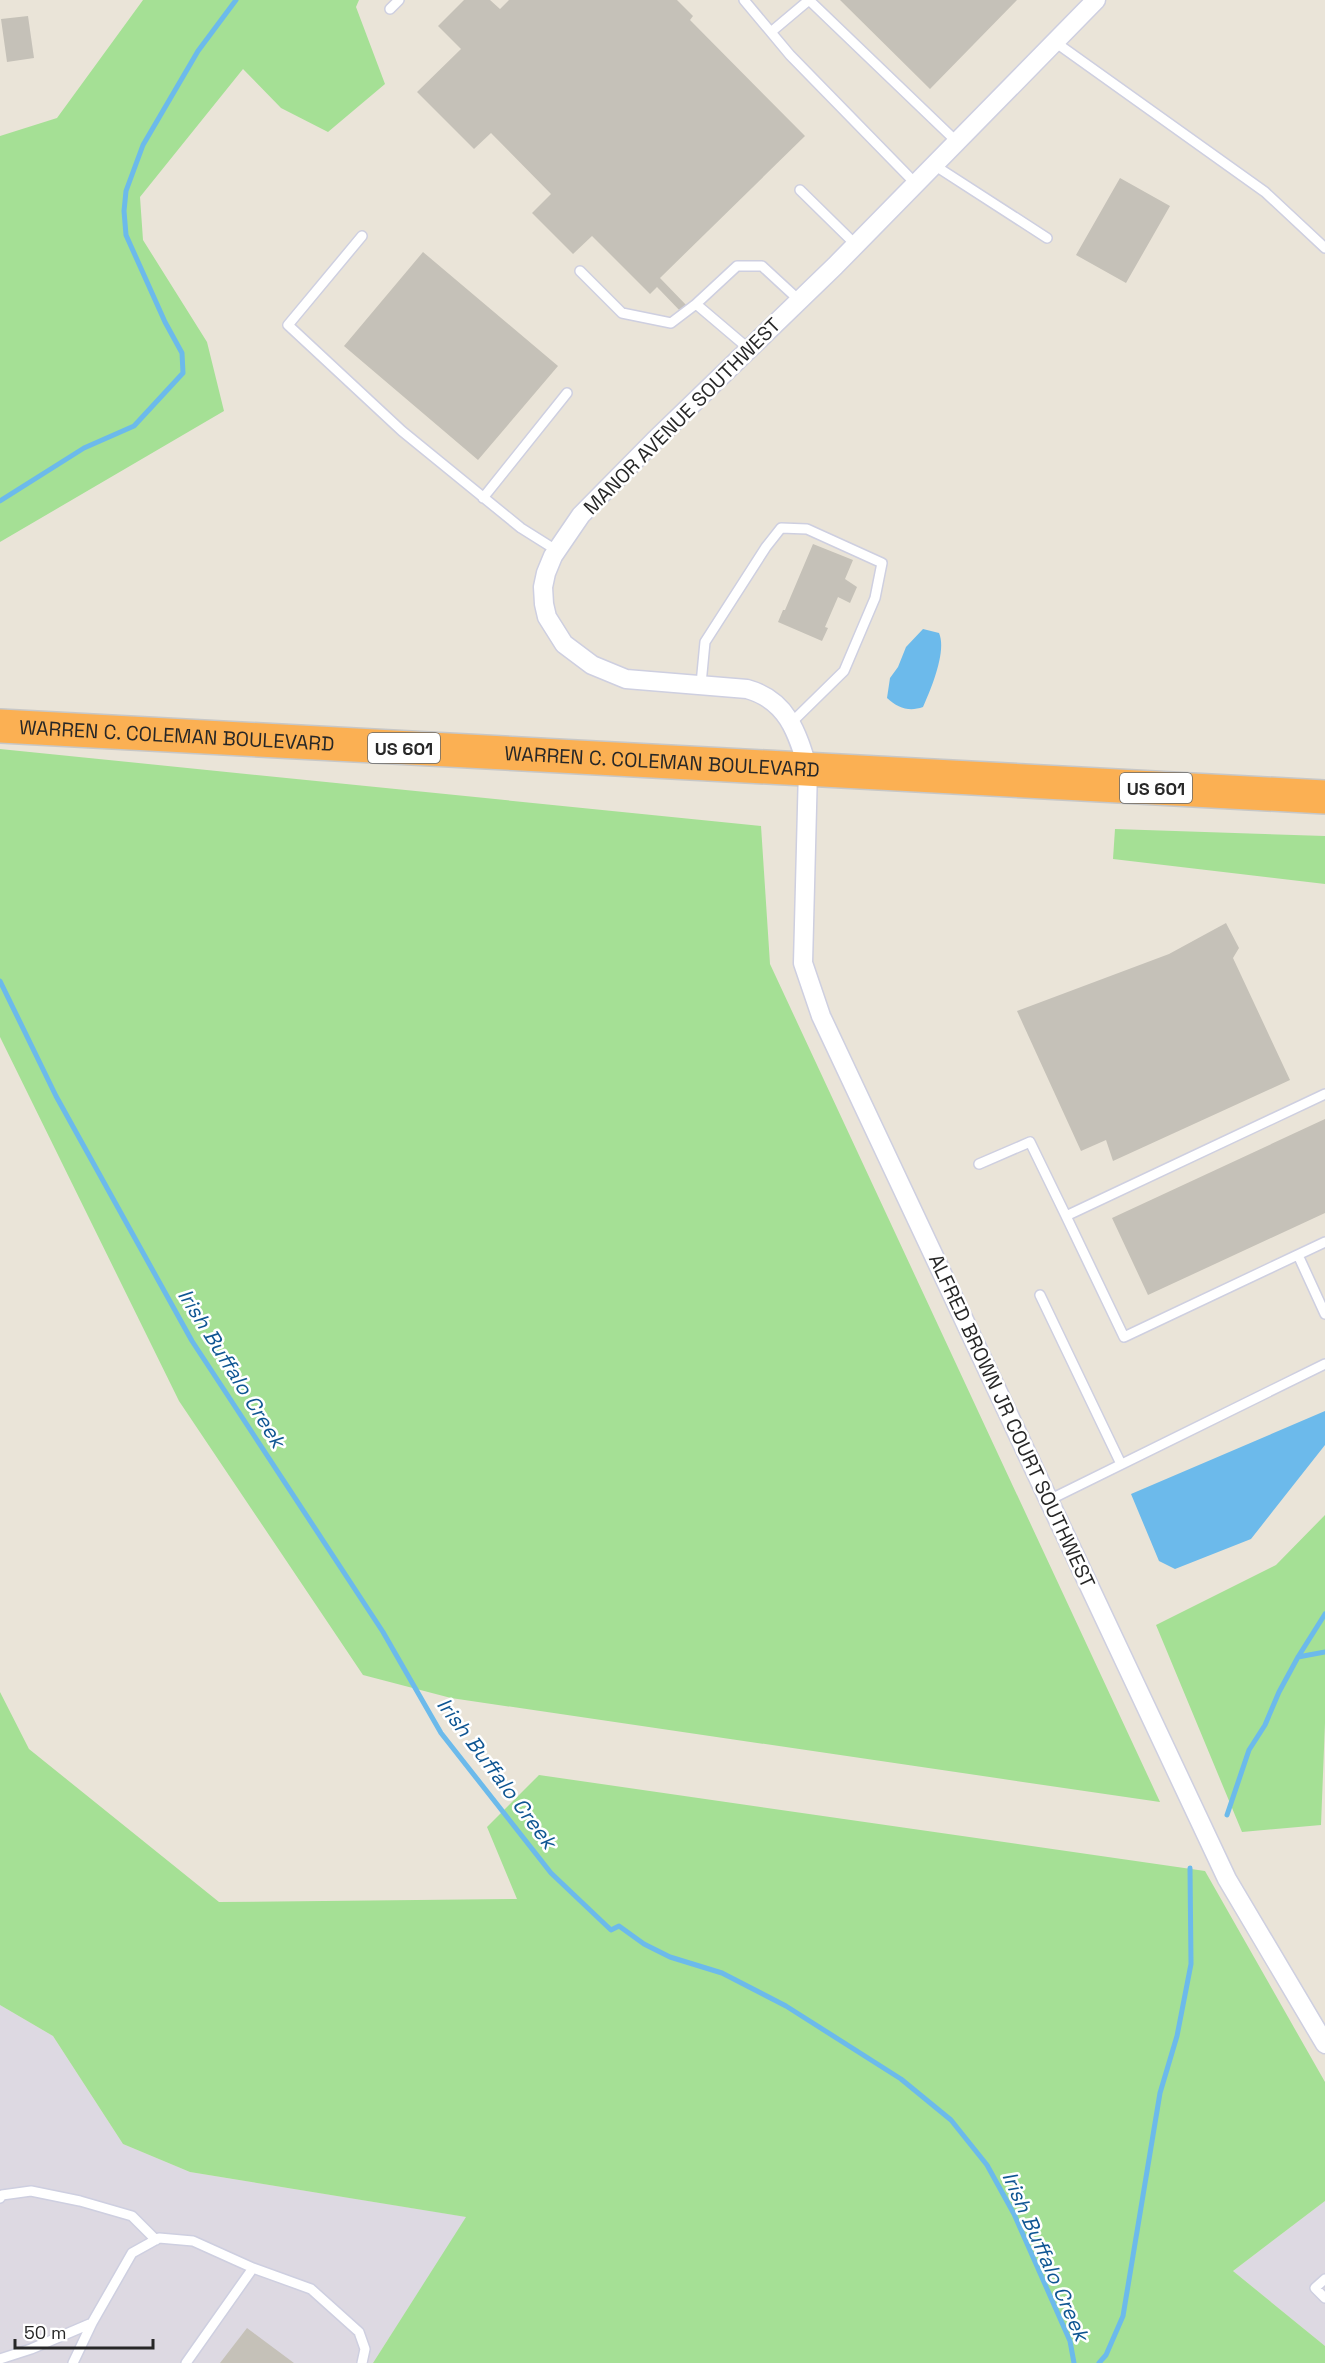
<svg xmlns="http://www.w3.org/2000/svg" width="1325" height="2363" font-family="'Space Grotesk',sans-serif">
	<rect width="100%" height="100%" fill="#eae4d8"/>
	<path fill="#ddd9e2" d="M0,2005L53,2036L123,2144L190,2172L467,2217L373,2363H0Z
		M1325,2201V2346L1233,2271Z"/>
	<path fill="#a5e095" d="M143,0H359L356,7L385,84L328,132L281,108L243,69L140,197L143,240L207,342L224,411L0,542V136L57,118Z
		M0,749L761,826L770,964L1160,1802L451,1698L363,1675L179,1401L0,1037Z
		M1115,829L1325,836V884L1113,859Z
		M1325,1515V1723L1321,1825L1242,1832L1156,1625L1276,1565Z
		M0,1692L29,1749L219,1902L517,1899L487,1827L539,1775L1205,1871L1325,2082V2201L1233,2271L1325,2346V2363H373L466,2217L190,2172L123,2144L53,2036L0,2005Z"/>
	<path fill="#6cbaeb" d="M923,629L939,633C947,651 931,689 923,707C909,712 898,708 887,698L890,678L898,667L906,647Z
		M1325,1411V1445L1251,1539L1175,1569L1159,1561L1131,1494Z"/>
	<g fill="none" stroke-linecap="round" stroke-linejoin="round">
		<path stroke="#6cbaeb" stroke-width="5" d="M0,501L84,448L134,426L183,373L182,353L165,322L126,235L124,211L126,191L143,145L198,51L236,0
			M0,981L56,1096L192,1341L383,1632L441,1733L551,1873L611,1930L619,1926L644,1944L670,1957L722,1973L786,2006L901,2079L951,2120L987,2165L1014,2214L1070,2341L1074,2363
			M1298,1657L1325,1652
			M1227,1815L1249,1750L1265,1725L1279,1692L1298,1657L1325,1614
			M1099,2363L1106,2355L1123,2316L1160,2093L1177,2036L1191,1964L1190,1868"/>
	</g>
	<path fill="#c5c1b8" d="M464,0H490L500,9L509,0H677L693,16L690,20L805,136L660,278L689,308L683,314L657,287L650,294L592,236L573,254L532,213L551,194L491,133L474,149L417,92L461,49L438,26Z
		M840,0H1017L930,89Z
		M28,16L34,58L7,62L1,19Z
		M1120,178L1170,206L1126,283L1076,255Z
		M423,252L558,366L478,460L344,346Z
		M813,544L853,560L845,579L857,587L850,603L838,597L825,627L828,628L822,641L778,622L783,610H785Z
		M1226,923L1239,948L1233,958L1290,1080L1113,1161L1106,1140L1081,1151L1017,1011L1169,954Z
		M1325,1119V1213L1148,1295L1112,1218Z
		M247,2328L294,2363H220Z"/>
	<g fill="none" stroke-linecap="round" stroke-linejoin="round">
		<g stroke="#cecfe0" stroke-width="12">
			<path id="lane" d="M744,0L790,55L916,184
				M390,9L399,0
				M771,32L809,0L957,142
				M1055,42L1265,192L1325,248
				M934,165L1047,238
				M800,190L856,245
				M362,236L288,325L402,431L521,528L556,550
				M580,271L622,313L671,323L696,304
				M749,349L696,304L737,266H762L800,301
				M483,498L567,393
				M701,684L705,642L766,547L781,528L807,529L882,563L875,598L844,671L791,723
				M1325,1094L1066,1216L1124,1337L1325,1242
				M979,1164L1030,1142L1066,1216
				M1298,1255L1325,1314
				M1040,1295L1121,1464
				M1049,1500L1325,1364
				M0,2198L2,2195L31,2191L80,2201L132,2216L156,2240
				M1325,2279L1315,2288L1325,2298
				M0,2359L31,2349L92,2323L132,2253L159,2238L193,2241L253,2268
				M73,2363L92,2323
				M186,2363L253,2268L311,2289L359,2332L365,2349L362,2363"/>
		</g>
		<g stroke="#cecfe0" stroke-width="21">
			<path id="street" d="M1096,0L835,266L654,441L581,515L553,556L546,573L543,587L544,604L547,617L564,644L592,665L626,679L747,689C787,700 797,732 808,769L803,963L821,1016L1227,1879L1325,2044"/>
		</g>
		<g stroke="#c7c7c7" stroke-width="36">
			<g id="highway">
				<path id="s1" d="M0,726L1325,797"/>
			</g>
		</g>
		<use href="#lane" stroke="#fff" stroke-width="9"/>
		<use href="#street" stroke="#fff" stroke-width="18"/>
		<use href="#highway" stroke="#fbb053" stroke-width="33"/>
	</g>
	<g text-anchor="middle" dominant-baseline="central" stroke-width="5" stroke-linejoin="round" paint-order="stroke">
		<g fill="#fff" stroke="#686868" stroke-width="1.5">
			<rect x="368" y="733" width="72" height="30" rx="4.5"/>
			<rect x="1120" y="773" width="72" height="30" rx="4.5"/>
		</g>
		<g font-size="18" font-weight="bold" fill="#272727">
			<text x="404" y="748">US 601</text>
			<text x="1156" y="788">US 601</text>
		</g>
		<g font-size="20" fill="#272727" stroke="#fff">
			<text transform="translate(682 416) rotate(-45)">MANOR AVENUE SOUTHWEST</text>
			<text stroke="none"><textPath href="#s1" startOffset="177">WARREN C. COLEMAN BOULEVARD</textPath></text>
			<text stroke="none"><textPath href="#s1" startOffset="663">WARREN C. COLEMAN BOULEVARD</textPath></text>
			<text transform="translate(1012 1421) rotate(65)">ALFRED BROWN JR COURT SOUTHWEST</text>
		</g>
		<g font-size="21" font-style="italic" fill="#0f5693" stroke="#fff">
			<text transform="translate(232 1368) rotate(58)">Irish Buffalo Creek</text>
			<text transform="translate(497 1773) rotate(53)">Irish Buffalo Creek</text>
			<text transform="translate(1046 2256) rotate(66)">Irish Buffalo Creek</text>
		</g>
	</g>
	<path d="M15 2339v9h138v-9" fill="none" stroke="#272727" stroke-width="3"/>
	<text x="24" y="2339" font-size="18" fill="#272727" stroke="#ffffff" stroke-width="4.5" paint-order="stroke">50 m</text>
</svg>
